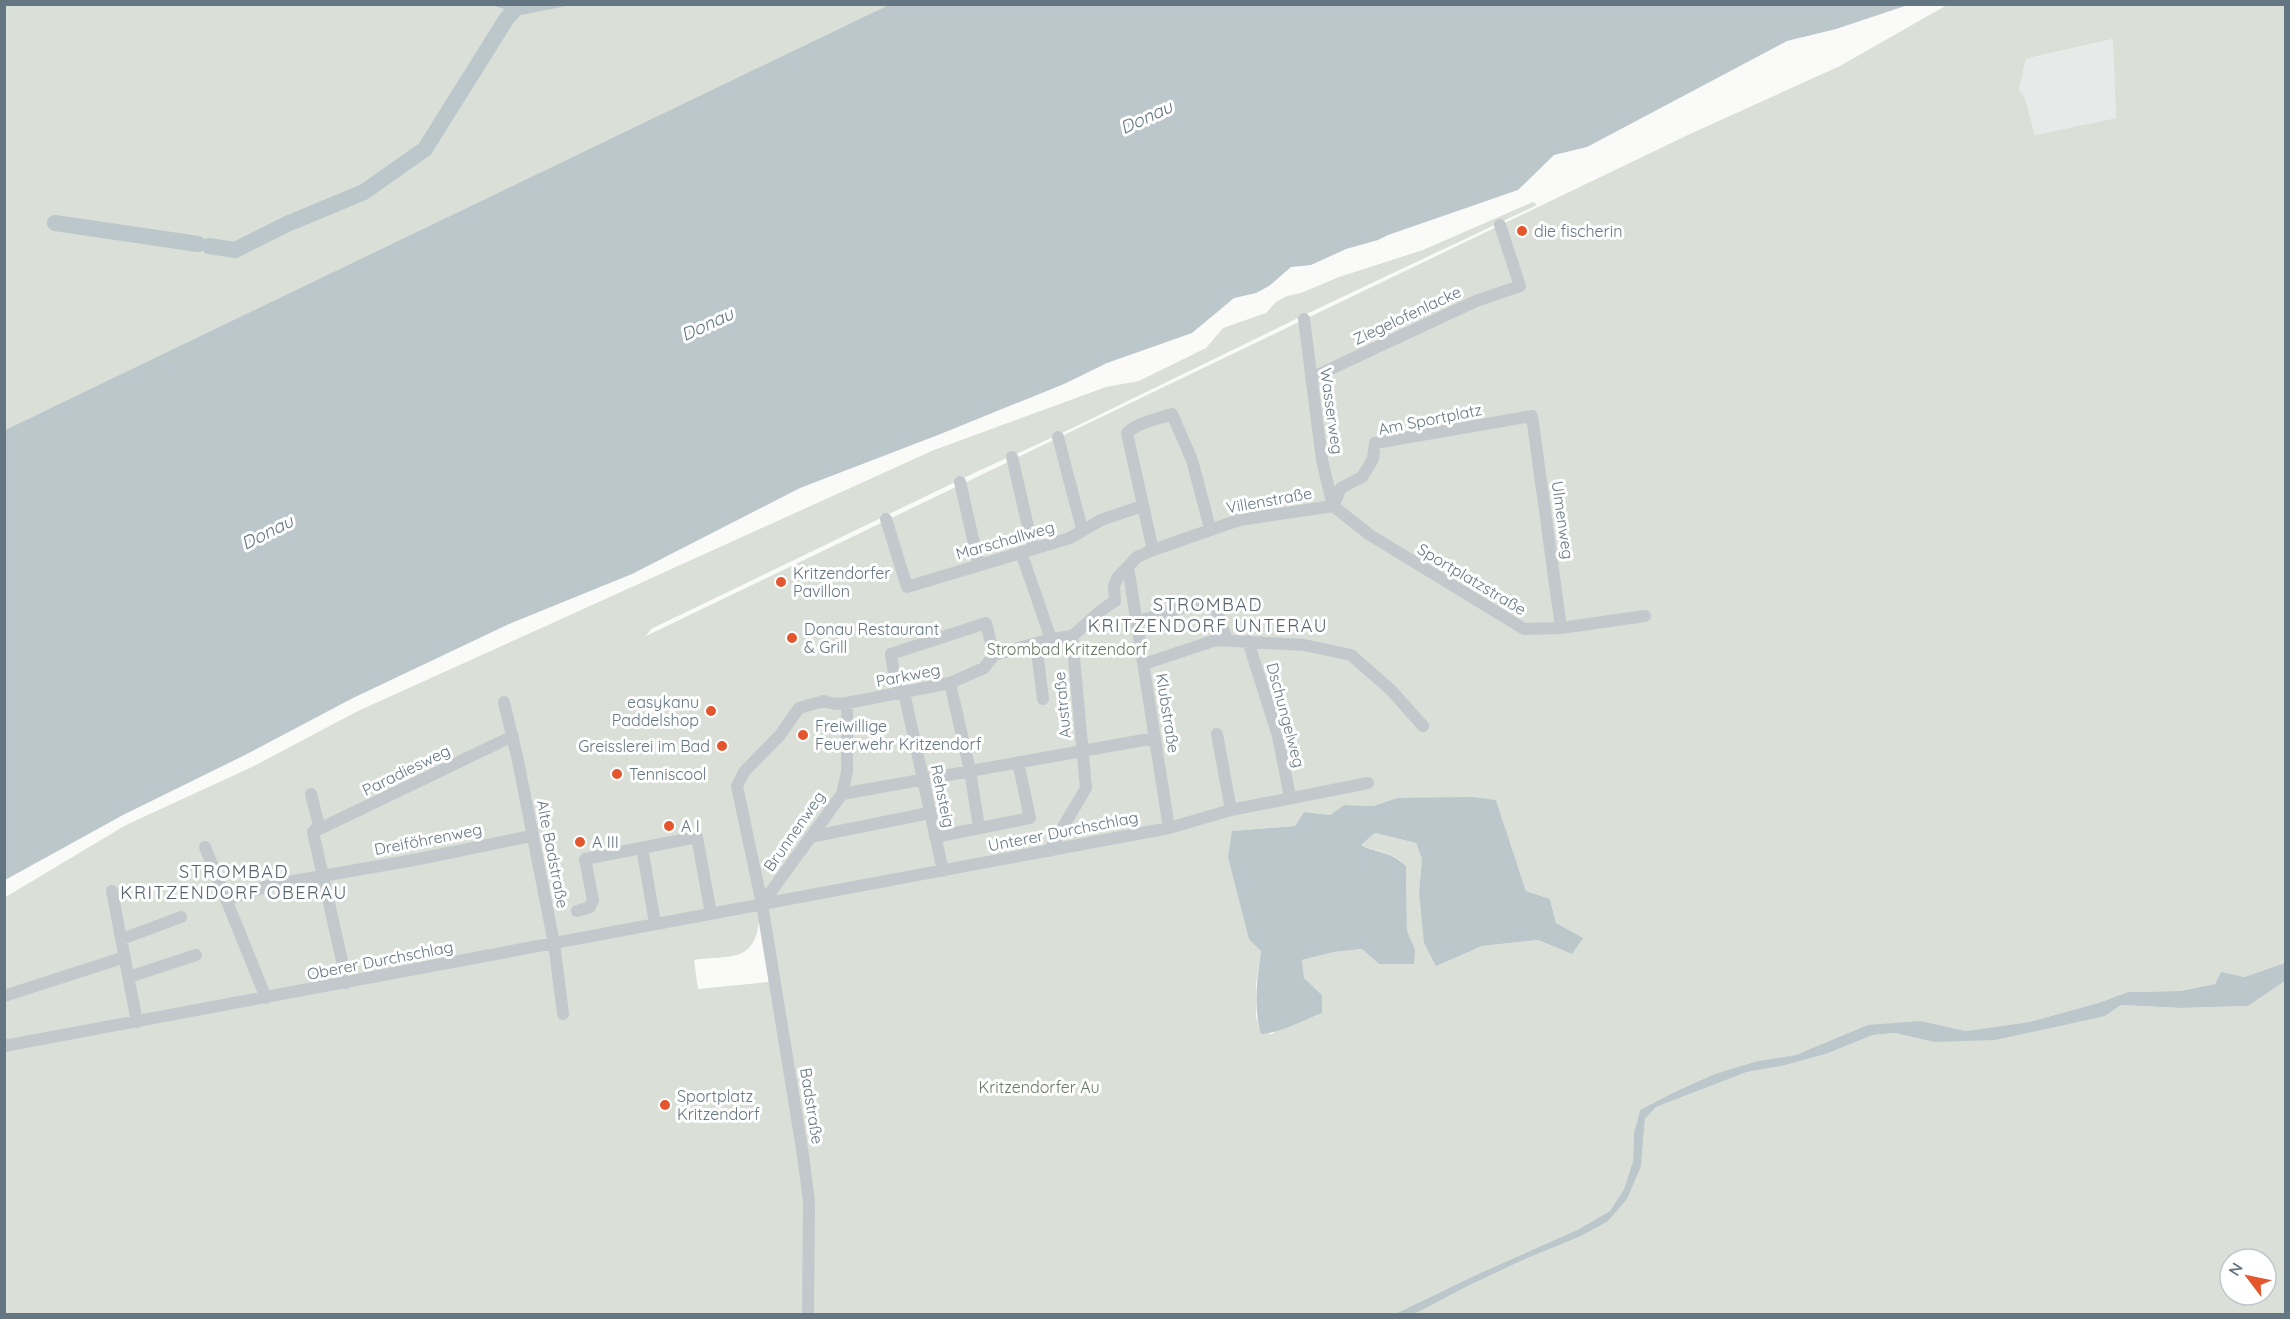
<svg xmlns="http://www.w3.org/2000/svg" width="2290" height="1319" font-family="Quicksand,sans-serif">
	<rect width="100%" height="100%" fill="#fafaf8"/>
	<path fill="#e8e9e9" d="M2114,39L2116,118L2035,135L2025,98L2019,90L2026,59Z"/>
	<path fill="#dadfd7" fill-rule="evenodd" d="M492,4L522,15L571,4L891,5L5,430V5Z
		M1947,5H2285V963L2244,977L2221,973L2215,984L2180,991L2128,992L2098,1003L2029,1022L1966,1031L1921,1021L1829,1043L1796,1055L1758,1061L1640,1110L1634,1133L1633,1161L1624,1189L1610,1211L1577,1230L1478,1274L1395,1314H5L4,898L126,825L252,767L358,711L548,625L934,450L1106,387L1139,381L1206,348L1223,328L1266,313L1276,302L1287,296L1301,293L1339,277L1423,250L1533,202L1537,205L1300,317L1058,435L976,472L651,629L646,636L1690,134L1840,66ZM2113,39L2116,118L2035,135L2025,98L2019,90L2026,59ZM1397,798L1496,800L1526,891L1550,899L1556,923L1572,954L1538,940L1482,946L1436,965L1419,891L1422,859L1416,843L1375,833L1361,845C1381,854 1388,849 1406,866L1407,931L1415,949L1379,964L1362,949L1334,952L1302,960L1304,978L1322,995L1272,1034H1262L1256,1017V984L1261,950L1233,831L1295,826L1304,812L1330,815L1344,805L1373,806ZM1170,826L766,907L778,981L698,989L694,960C707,957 730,959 742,953C760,944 760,918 759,902Z
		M2285,981V1314H1413L1468,1286L1523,1260L1579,1237L1607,1222L1641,1166L1645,1119L1656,1107L1747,1072L1782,1066L1826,1054L1873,1035L1895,1033L1934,1042L2105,1016L2121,1005L2180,1008L2248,1006ZM2230,1259H2266V1295H2230Z"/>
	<path fill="#bbc7cb" d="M891,4L1908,5L1836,29L1787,41L1587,147L1554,155L1518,190L1388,235L1378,240L1346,249L1311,265L1291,267L1269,286L1256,293L1234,298L1192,333L1107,363L1064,384L938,435L800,488L632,574L509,624L353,698L245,755L123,815L5,880V430Z
		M492,5V4L571,5L522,15Z
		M1472,797L1496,800L1526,891L1550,899L1556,923L1583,938L1572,954L1538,940L1482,946L1436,966L1424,943L1419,891L1422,859L1416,843L1375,833L1361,845C1381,855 1387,849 1406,866L1407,931L1415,949L1414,964H1379L1362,949L1334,952L1302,960L1304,978L1322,995V1013C1306,1019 1277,1034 1261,1034C1253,1006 1257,979 1261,951L1249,939L1228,857L1232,831L1295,826L1304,812L1330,815L1344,805L1373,806L1397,798Z
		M2285,963V981L2248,1006L2180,1008L2121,1005L2105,1016L1995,1040L1934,1042L1895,1033L1873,1035L1826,1054L1782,1066L1747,1072L1656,1107L1645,1119L1641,1166L1627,1199L1607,1222L1579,1237L1523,1260L1468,1286L1414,1314H1395L1478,1274L1577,1230L1610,1211L1624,1189L1633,1161L1634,1133L1640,1110L1675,1092L1715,1074L1758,1061L1796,1055L1868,1025L1921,1021L1966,1031L2029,1022L2098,1003L2128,992L2180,991L2215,984L2221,972L2244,977Z"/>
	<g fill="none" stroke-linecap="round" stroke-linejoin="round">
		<path stroke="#bbc7cb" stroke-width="16" d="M55,223L198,244
			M209,246L235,250L287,224L364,192L425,149L507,18L520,4"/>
		<path stroke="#c3c8cc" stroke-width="12" d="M1304,319L1322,460L1333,506
			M1311,378L1476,301L1520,286L1500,225
			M1058,437L1082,529
			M1012,457L1033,548
			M960,482L979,565
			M1333,506L1341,488L1362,477L1373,459L1375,443L1532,416L1561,628
			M1333,506L1370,535L1524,629L1561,628L1645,616
			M886,519L907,587L1070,538L1101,520L1142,506
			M1153,550L1127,433C1136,423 1158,419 1172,414L1192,460L1210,528
			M1021,552L1051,639
			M1128,567L1169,828
			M1137,622L1193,604L1215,607L1227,639
			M1248,641L1278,736L1290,797
			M1036,643L1043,699
			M1144,664L1216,640L1304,645L1351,655L1391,690L1423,726
			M950,683L970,771L979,827
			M904,692L943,871
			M897,694L891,654L986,623L994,655
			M504,702L518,761L554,943L563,1014
			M1217,734L1231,810
			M311,794L319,826L313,832L347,983
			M842,794L1155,738
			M313,832L513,736
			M810,837L929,813
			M935,837L1030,818L1018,762
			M205,847L266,998
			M642,848L655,923
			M1049,851L1086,788L1072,636C1088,624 1097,611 1115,601L1114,586L1118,577L1137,557L1153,550L1239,520L1333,506
			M112,891L137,1022
			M226,900L271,885L419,859L531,836
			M762,904L842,794L847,772V703
			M577,911L590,907L593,900L585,859L697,837L711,914
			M122,939L181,917
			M129,977L196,955
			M4,996L125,957
			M4,1046L1169,828L1231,810L1368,783
			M808,1314L809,1202L803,1155L762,904L737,786L744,772L780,735L799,708L824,701L835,704L847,703L950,683L984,668L994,655L1051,639L1072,636"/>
	</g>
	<g fill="#e4572e" stroke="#fff" stroke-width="2">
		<circle cx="1522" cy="231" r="6"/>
		<circle cx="781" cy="582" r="6"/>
		<circle cx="792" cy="638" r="6"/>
		<circle cx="711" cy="711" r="6"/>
		<circle cx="803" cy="735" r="6"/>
		<circle cx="722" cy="746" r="6"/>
		<circle cx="617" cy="774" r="6"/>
		<circle cx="669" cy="826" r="6"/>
		<circle cx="580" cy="842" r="6"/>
		<circle cx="665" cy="1105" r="6"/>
	</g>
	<g text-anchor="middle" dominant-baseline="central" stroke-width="6" stroke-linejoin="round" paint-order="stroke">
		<g font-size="16" fill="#657683" stroke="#fff" text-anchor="start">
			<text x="1534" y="231">die fischerin</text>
			<text x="793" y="573">Kritzendorfer<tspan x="793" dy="18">Pavillon</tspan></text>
			<text x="804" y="629">Donau Restaurant<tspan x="804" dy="18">&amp; Grill</tspan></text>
			<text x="699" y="702" text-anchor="end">easykanu<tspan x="699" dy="18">Paddelshop</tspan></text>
			<text x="815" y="726">Freiwillige<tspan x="815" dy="18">Feuerwehr Kritzendorf</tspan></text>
			<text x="710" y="746" text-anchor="end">Greisslerei im Bad</text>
			<text x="629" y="774">Tenniscool</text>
			<text x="681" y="826">A I</text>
			<text x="592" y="842">A III</text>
			<text x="677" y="1096">Sportplatz<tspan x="677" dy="18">Kritzendorf</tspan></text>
		</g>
		<g font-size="16" fill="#657683" stroke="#fff">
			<text transform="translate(1407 315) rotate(-25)">Ziegelofenlacke</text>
			<text transform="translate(1332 411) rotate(82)">Wasserweg</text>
			<text transform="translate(1430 419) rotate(-11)">Am Sportplatz</text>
			<text transform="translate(1269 500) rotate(-10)">Villenstraße</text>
			<text transform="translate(1563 520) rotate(82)">Ulmenweg</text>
			<text transform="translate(1005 540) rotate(-16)">Marschallweg</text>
			<text transform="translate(1472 579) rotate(31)">Sportplatzstraße</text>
			<text transform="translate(908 675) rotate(-11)">Parkweg</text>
			<text transform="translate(1062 705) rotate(-95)">Austraße</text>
			<text transform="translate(1168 713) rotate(81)">Klubstraße</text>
			<text transform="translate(1286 715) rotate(75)">Dschungelweg</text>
			<text transform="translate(406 770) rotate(-26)">Paradiesweg</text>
			<text transform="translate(943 796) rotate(78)">Rehsteig</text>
			<text transform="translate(794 831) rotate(-55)">Brunnenweg</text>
			<text transform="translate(1063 831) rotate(-11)">Unterer Durchschlag</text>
			<text transform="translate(428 839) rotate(-11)">Dreiföhrenweg</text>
			<text transform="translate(553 854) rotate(79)">Alte Badstraße</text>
			<text transform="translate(380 960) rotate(-11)">Oberer Durchschlag</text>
			<text transform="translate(812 1106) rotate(81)">Badstraße</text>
		</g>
		<g font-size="16" fill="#687a64" stroke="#fff">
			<text x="1067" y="649">Strombad Kritzendorf</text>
			<text x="1039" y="1087">Kritzendorfer Au</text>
		</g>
		<g font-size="18" font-style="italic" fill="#60757c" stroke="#fff">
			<text transform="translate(1146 117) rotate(-25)">Donau</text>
			<text transform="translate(707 324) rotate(-25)">Donau</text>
			<text transform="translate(267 532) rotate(-27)">Donau</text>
		</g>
		<g font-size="18" letter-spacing="1.5" fill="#57646e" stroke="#fff">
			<text x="1208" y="604">STROMBAD<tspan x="1208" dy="21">KRITZENDORF UNTERAU</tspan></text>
			<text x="234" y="871">STROMBAD<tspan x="234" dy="21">KRITZENDORF OBERAU</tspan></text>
		</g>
	</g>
	<rect width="2290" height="1319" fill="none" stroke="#657683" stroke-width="12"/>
	<g transform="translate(2248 1277) rotate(302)"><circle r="28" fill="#ffffff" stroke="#c1c8cd" stroke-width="1.5"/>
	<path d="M0-4.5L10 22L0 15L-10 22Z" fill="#e4572e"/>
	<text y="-9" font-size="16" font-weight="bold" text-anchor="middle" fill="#657683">N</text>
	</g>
</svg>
